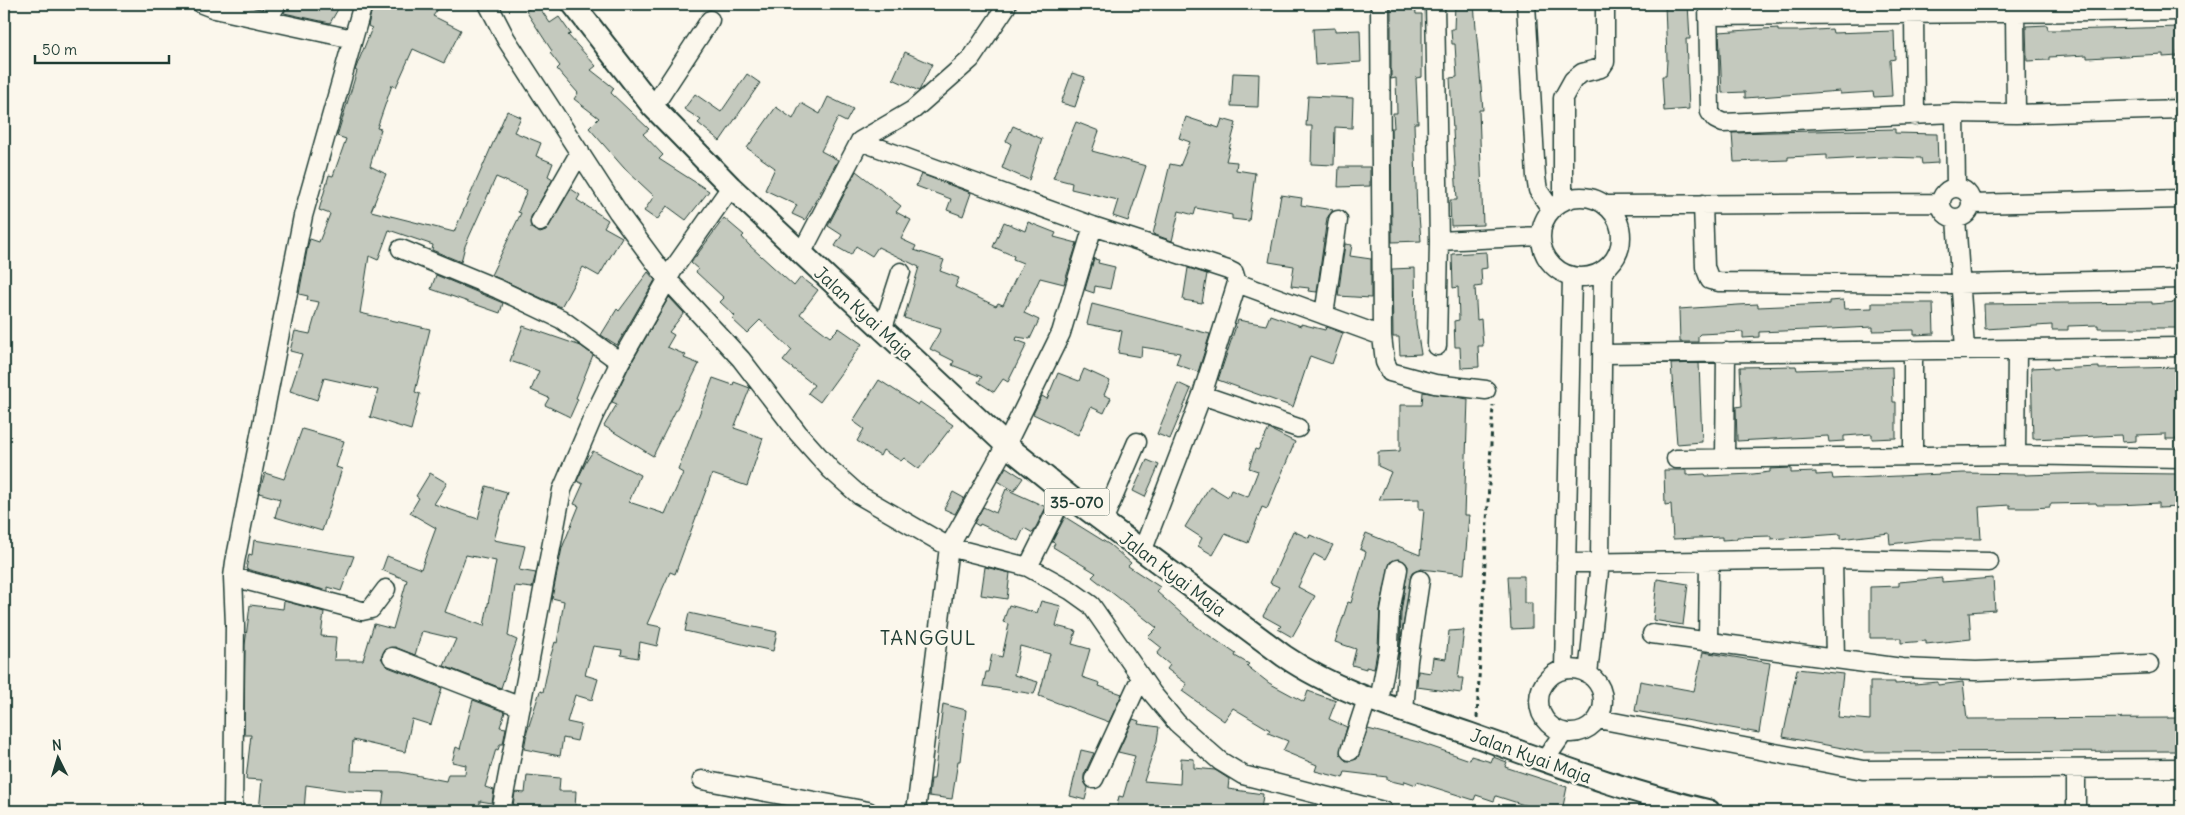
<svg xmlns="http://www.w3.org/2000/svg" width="2185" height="815" font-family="Delius,sans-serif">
	<rect width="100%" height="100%" fill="#fbf7ec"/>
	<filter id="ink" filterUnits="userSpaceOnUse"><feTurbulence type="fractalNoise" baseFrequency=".02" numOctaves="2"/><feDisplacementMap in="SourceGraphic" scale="10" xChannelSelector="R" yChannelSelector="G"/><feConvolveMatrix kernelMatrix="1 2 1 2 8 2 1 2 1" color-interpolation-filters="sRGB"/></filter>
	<g filter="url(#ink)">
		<path fill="#c4c9be" stroke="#1f3d34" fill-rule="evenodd" d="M288,4H341L330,23L284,13Z
			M373,4H442L433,16L461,30L444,63L413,49L396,87L392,85L377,128L381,129L370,166L386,174L371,211L454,232L507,111L521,117L514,132L541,143L536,156L553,163L548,176L553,179L531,217V228L540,233L546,231L571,189L580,195L577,200L608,220L604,227L622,237L599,276L583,267L561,307L491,275L521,213L518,212L527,190L496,177L465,246L461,262L432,250L433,245L389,230L378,260L369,256L360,313L430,329L415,392L420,394L411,430L370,417L378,390L324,378L317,400L290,391L302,354L290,351L295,331L310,334L319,302L307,300L308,296L299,294L308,245L310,239L319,242L330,214L319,210L329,175L333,176L346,139L337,136L357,71L355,70L372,28L368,26Z
			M537,4L550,23L559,17L571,34L568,35L596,66L591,70L614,88L611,93L649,129L643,134L663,155L659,159L709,191L686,220L667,206L657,220L644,211L654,196L624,168L589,128L599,118L574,99L578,93L557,69L560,66L550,53L552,51L526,11Z
			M1391,4H1415L1416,14H1422V77L1416,78L1418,123H1414L1417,215H1419L1421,241L1392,242L1391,128H1394L1393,113H1397L1396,78L1391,79Z
			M1455,4H1474L1483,110H1479L1483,225L1451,226L1450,200H1457L1450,78L1457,77L1455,44H1452L1451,29H1454Z
			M1665,4H1688L1690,39H1686L1689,109L1664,111L1662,76H1666L1667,60Z
			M2047,25L2048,30H2062L2181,27V51H2178V56L2163,57V54L2087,58V55L2049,57V60L2027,61L2026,26Z
			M1335,28V31L1360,30L1361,62L1315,65L1313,29Z
			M1778,28V31H1800L1832,29L1833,33L1894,31L1895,59L1890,60L1892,96L1874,97L1873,92L1840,94V91L1745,98V92L1722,93L1719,32Z
			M905,52L932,64L919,91L893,79Z
			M1072,73L1085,77L1075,107L1061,103Z
			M1233,73L1259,74L1258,107L1231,106Z
			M747,74L760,83L720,141L698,123L701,120L684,109L695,94L721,112Z
			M1308,96L1353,98L1352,128L1335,127L1334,165L1311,164L1312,126H1306Z
			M828,97L853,109L846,122L838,118L823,147L821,151L838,160L805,220L792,214L797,205L765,190L775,168L747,148L776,107L793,119L801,103L820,114Z
			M1186,117L1219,128L1222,119L1236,123L1226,161L1237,162L1236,170L1255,173L1249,221L1232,219V215L1196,208L1194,215L1179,211L1172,241L1153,234L1170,164L1180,166L1190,142L1179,138Z
			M1076,122L1099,131L1092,151L1146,166L1128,221L1113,216L1118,200L1071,189L1072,183L1053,178Z
			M1013,126L1042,139L1029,180L1002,168L1011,144L1006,141Z
			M1895,129V133L1937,134L1938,163L1922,164L1921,158L1884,157L1827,160V155L1788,157V160L1734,162L1732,133Z
			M1339,167H1370V186L1338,187Z
			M856,171L901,206L896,212L911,220L901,239L916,246L914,250L944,260L940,271L959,278L955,287L996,306L998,303L1003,305L1023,263L1013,259L1014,256L993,247L1004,222L1025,231L1028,222L1056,233L1054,237L1077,243L1064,284L1040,278L1024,313L1039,320L1030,339L1017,337L1016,340L1027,344L1008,382L1003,379L994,392L978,382L982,377L952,365L954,361L930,349L941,329L904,318L919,267L878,247L872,256L856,246L851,255L835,246L842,235L828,226Z
			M921,174L971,193L963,216L947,210L951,199L916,186Z
			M1281,195L1302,198L1301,205L1333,210L1327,218L1317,292L1308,291L1309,288L1291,286L1294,266L1269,262Z
			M724,218L744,235L742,237L749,245L794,286L801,277L818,290L800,314L830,337L839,328L862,344L820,402L808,393L814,385L783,361L792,350L760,320L747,333L732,319L735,316L720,302L724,298L696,272L698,269L691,263Z
			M1345,244L1352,245L1350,256L1371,259V298L1338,296Z
			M1486,252L1487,268L1481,269L1482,286L1475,287L1477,320L1481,319L1483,346H1478L1479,367L1461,368L1460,347H1455L1454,321L1459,320L1458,287L1453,288L1452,254Z
			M1094,259L1099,260L1098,263L1115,267L1110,289L1095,286L1094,293L1085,290Z
			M1188,268L1207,274L1202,303L1183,300Z
			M1415,268L1416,324L1421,354L1400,355L1399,337H1393V335L1392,269Z
			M648,272L655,280L617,345L601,335L617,309L619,311Z
			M436,275L503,303L500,313L431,289Z
			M669,297L684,313L669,332L674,335L667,347L686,355L684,358L699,364L653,456L604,426L617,404L612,402L629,367Z
			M1843,300L1844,309L1872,308V303H1933L1934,334L1914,335V330L1873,331V327L1830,329L1759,332V337L1743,338V332L1700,334L1698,336V342H1680L1679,309L1738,305L1758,304V307L1829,304V301Z
			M2152,302V304L2176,302V305L2181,304V328H2098V325L2068,326V330H2052V325L1985,329L1984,304Z
			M1092,304L1210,334L1198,372L1176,364L1180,353L1142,347L1141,357L1118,353L1122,331L1087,324Z
			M1270,315L1301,326V324L1325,330L1326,327L1343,333L1332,364L1310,356L1293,407L1218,380L1238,320L1266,325Z
			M523,326L581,346L593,355L576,398L578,399L570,417L545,405L549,398L531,390L539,371L510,361Z
			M1699,363L1702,442L1677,444L1671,364Z
			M1796,366L1797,370L1892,367L1893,402H1896V438L1872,439V434L1844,436V441L1829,442L1828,436L1737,441L1736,407L1742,406L1740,367Z
			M2052,367L2053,369L2099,367V369L2181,367V439H2166V434L2136,435V441L2122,442L2121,435L2033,439L2031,368Z
			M1084,369L1110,381L1104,395L1111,398L1104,413L1091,407L1078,435L1033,414L1042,396L1047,399L1058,373L1079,381Z
			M713,378L733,385L734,382L750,388L734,428L763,438L747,486L712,474L675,574L670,572L647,624L661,627L657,646L640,642L638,658L621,655L622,650L593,646L585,675L598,679L592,700L575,695L567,722L581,725L577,741L563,738L560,756L524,749L527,732L540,691L543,692L550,658L555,642L557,643L564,601L552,598L562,548L579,506L574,504L583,484L577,481L586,462L593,451L640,475L629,502L665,514L683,473L678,470Z
			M879,380L918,405L920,402L953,425L919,469L904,458L901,461L883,450L880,456L857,441L864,429L853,421Z
			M1178,383L1191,389L1170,439L1157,434Z
			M1423,392L1468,399L1464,515H1469L1464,574L1421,569L1412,573L1400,645L1401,613L1408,566L1400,559L1390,562L1380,610L1378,646L1374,669L1366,667V669L1352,665L1356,649L1335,642L1348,602L1351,603L1366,552L1360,549L1366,533L1420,555L1424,509H1419V499L1379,500L1391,472L1378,466V452L1400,451V405H1422Z
			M302,429L344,441L336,467L342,469L322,531L275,517L280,499L259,493L265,473L284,479Z
			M1269,429L1295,442L1267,509L1262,507L1248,543L1225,534L1213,555L1198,546L1202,538L1185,527L1210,486L1228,497L1231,490L1248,497L1258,471L1249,468L1255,449L1258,450Z
			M1147,460L1159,465L1145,497L1133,491Z
			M1006,467L1023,478L1014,491L998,481Z
			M1791,468V473L1816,472V475L1832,474L1833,479L1964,473L2025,474V475L2094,473L2178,474L2180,507L2159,508V503L2118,505H2097L2096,503L2050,504V507L2032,508H2010V505L1979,507L1981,539H1933L1890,544L1889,533L1840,539V534L1771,539V536L1737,537V539L1722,540V537L1673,539L1671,504L1665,505L1664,470H1686V475L1705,474L1706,476L1753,474L1770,472V469Z
			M430,473L447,483L434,504L478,519L486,486L507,492L494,540L525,546L519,570L536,573L532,588L515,586L508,636L517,640L501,688L444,666L456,639L422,631L415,655L395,647L385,649L381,658L388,667L442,688L431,725L412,719L405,752L353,740L351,771L400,772L446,781L448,774H465L466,765L452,762L456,747L460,749L473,700L505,712L500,727L506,728L503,744H500L498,750L496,749L485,787L494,790L492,803L480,801L479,811H408L382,807L384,792L349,791L306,785L304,811H259L262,780L246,779L251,735H244L245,645L250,605L283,609L284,601L324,612L321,636L336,637L334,660H363L374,624L393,629L407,580L382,570L387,556L421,569L436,528L410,513L419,498L416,496ZM466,555L496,561L484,626L445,612Z
			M1006,489L1046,507L1033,533L1024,528L1018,541L980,524L979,526L974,523L983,507L996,513Z
			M953,492L964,498L955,514L944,509Z
			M1065,517L1110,545L1131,563L1128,566L1160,587L1157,592L1197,627L1236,654L1235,656L1249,664L1247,666L1269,683L1304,702L1308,691L1336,701L1329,719L1347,727L1340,753L1346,761L1357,759L1368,729L1418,742L1470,760L1471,756L1491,762L1493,757L1507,762L1505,767L1567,787L1562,811H1543L1496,796L1494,801L1476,795L1474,800L1417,782L1416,785L1405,781L1404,784L1387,780V777L1345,772L1343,778L1315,771L1317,765L1283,751L1288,741L1268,733L1270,730L1233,708L1224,721L1182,691L1187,684L1167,669L1170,665L1157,654L1162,648L1148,637L1157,628L1092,577L1096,573L1053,547L1055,543L1052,542Z
			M1293,531L1309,538L1310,535L1333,545L1325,560L1314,554L1298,587L1315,596L1292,637L1278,629L1281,626L1263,616L1279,587L1270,583Z
			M254,540L354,556L341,591L328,587V591L246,569L249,554L252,555Z
			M985,567L1010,573L1007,599L981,595Z
			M1508,576H1524V603H1532V628L1511,629Z
			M1942,578V582L1993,578L1995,610L1969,612L1971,639L1926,644V641L1901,643V638H1870V587L1899,586V582Z
			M1657,579L1688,584L1683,625L1653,620Z
			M1041,601L1061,606L1056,626L1076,631L1072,644L1090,649L1082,677L1100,683L1099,686L1122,694L1109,722L1039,696L1050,654L1020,646L1014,675L1038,682L1034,694L983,686L986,672H988L992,654L1002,657L1009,624L1003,622L1009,605L1037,613Z
			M689,613L777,632L773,651L685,631Z
			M1464,630L1458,678H1463L1461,693L1417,687L1418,671L1431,673L1433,657L1446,659L1449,631Z
			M1703,652L1770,663L1759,733L1635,711L1640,681L1694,691Z
			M1797,669L1843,674L1838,717L1870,720V682H1895V684L1914,683V684L1938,682V685L1963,682L1967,719L2181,718V751L1864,752L1783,737Z
			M943,704L966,710L960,761H958L952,799L929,796L931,779H934Z
			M1133,719L1139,721L1138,724L1159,727L1157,741L1144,781L1180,784L1181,758L1194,759V768L1215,770L1229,779L1228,789L1263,794L1261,811H1116L1119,796L1123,797L1135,756L1118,752Z
			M1081,750L1094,753L1084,775V780L1088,788L1085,800L1070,796Z
			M527,775L560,778L559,791H576L575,808L513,806L515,792L525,793Z"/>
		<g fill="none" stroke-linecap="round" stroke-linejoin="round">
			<g stroke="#1f3d34" stroke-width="21">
				<path id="minor" d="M202,4L215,9L353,39
					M488,4L506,39L618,212L668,280L741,359L798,433L831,470L859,495L949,547L1028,567L1070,590L1091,605L1152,693L1177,723L1220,761L1243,775L1383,811
					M1435,4L1439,241L1540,236
					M1526,4L1536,177L1538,190L1551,209
					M1708,4L1710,112L1715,119L1723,123L1955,113L2016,114L2181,109
					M2015,13L2016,114
					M1914,14L1915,116
					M1709,16L2181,11
					M267,20L277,4
					M653,107L710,20
					M1955,113L1956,188
					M860,141L913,110L971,59L1006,7
					M1941 203a15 15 0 1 1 30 0a15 15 0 1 1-30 0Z
					M1541 237a40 40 0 1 1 80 0a40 40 0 1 1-80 0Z
					M1563,200V98L1573,80L1582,73L1601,68L1605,62V4
					M1703,204L1705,267L1710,280L1719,282L1959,284L2181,279
					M1972,204L2181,199
					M1606,205L1941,203
					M1956,218L1965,349
					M540,222L580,152
					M401,249L498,289L561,319L620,362
					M801,254L860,141L1093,226L1228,270L1234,273L1237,283L1382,336L1380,4
					M1324,315L1338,220
					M882,331L901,272
					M1382,336L1385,362L1390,372L1435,384L1486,390
					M1437,346L1439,241
					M1913,350V456
					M1603,354L2181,347
					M1202,395L1298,428
					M2016,455L2017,349
					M1725,458L1726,352
					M1676,459L2016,455L2181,458
					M1103,521L1137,442
					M1142,552L1202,395L1237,283
					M1833,559L1835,659
					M1566,563L1833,559L1989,562
					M1028,567L1056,511L1069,496
					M233,577L362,611L371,609L386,589
					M1652,634L1902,668L1976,671L2149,664
					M1708,641L1709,561
					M392,657L521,707
					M1539 701a32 32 0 1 1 64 0a32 32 0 1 1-64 0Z
					M1564,670L1572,276
					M1588,674L1600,562L1603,270
					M1379,701L1389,647L1390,612L1398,569
					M1404,711L1408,661L1420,580
					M1598,719L1863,770L2181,768
					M1350,751L1368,696
					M1544,761L1564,732
					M1094,779L1141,677
					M702,780L868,811
					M233,811L235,625L233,577L235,562L303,216L363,4
					M501,811L562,490L594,415L620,362L674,268L731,187
					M916,811L949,547L1006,445L1061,333L1093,226
					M2076,811V769"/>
			</g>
			<g stroke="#1f3d34" stroke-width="25">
				<path id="major" d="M573,4L653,107L731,187L1006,445L1069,496L1284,656C1338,693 1409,713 1470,734C1549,762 1627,792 1709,811"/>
			</g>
			<path stroke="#1f3d34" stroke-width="3" stroke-dasharray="4 4" stroke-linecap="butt" d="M1477,718L1493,405"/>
			<use href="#minor" stroke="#fbf7ec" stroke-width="18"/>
			<use href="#major" stroke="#fbf7ec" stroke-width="21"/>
		</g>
	</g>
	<g text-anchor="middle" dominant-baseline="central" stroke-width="5" stroke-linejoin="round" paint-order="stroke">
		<rect fill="#fbf7ec" stroke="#61756b" stroke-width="1" x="1044.5" y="488.5" width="65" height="27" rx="4"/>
		<g font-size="16" font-weight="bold" fill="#1f3d34">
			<text x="1077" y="502">35-070</text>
		</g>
		<g font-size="18" fill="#1f3d34" stroke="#fbf7ec">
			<text transform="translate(864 313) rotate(43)">Jalan Kyai Maja</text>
			<text transform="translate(1173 574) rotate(37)">Jalan Kyai Maja</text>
			<text transform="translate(1531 756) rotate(20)">Jalan Kyai Maja</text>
		</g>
		<g font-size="20" letter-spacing="1" fill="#1f3d34" stroke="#fbf7ec">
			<text x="928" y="637">TANGGUL</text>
		</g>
	</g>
	<rect width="2185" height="815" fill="none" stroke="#fbf7ec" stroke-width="20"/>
	<rect x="10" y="10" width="2165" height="795" fill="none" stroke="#1f3d34" stroke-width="2" filter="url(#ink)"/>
	<g transform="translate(58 758) rotate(355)" stroke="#fbf7ec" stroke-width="4" paint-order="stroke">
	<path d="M0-4L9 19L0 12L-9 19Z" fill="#1f3d34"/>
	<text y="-8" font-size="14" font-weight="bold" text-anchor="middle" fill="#1f3d34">N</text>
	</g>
	<path d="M35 55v8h134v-8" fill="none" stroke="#1f3d34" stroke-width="2.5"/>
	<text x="42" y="55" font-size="15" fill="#1f3d34" stroke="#fbf7ec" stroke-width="4" paint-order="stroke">50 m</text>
</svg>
